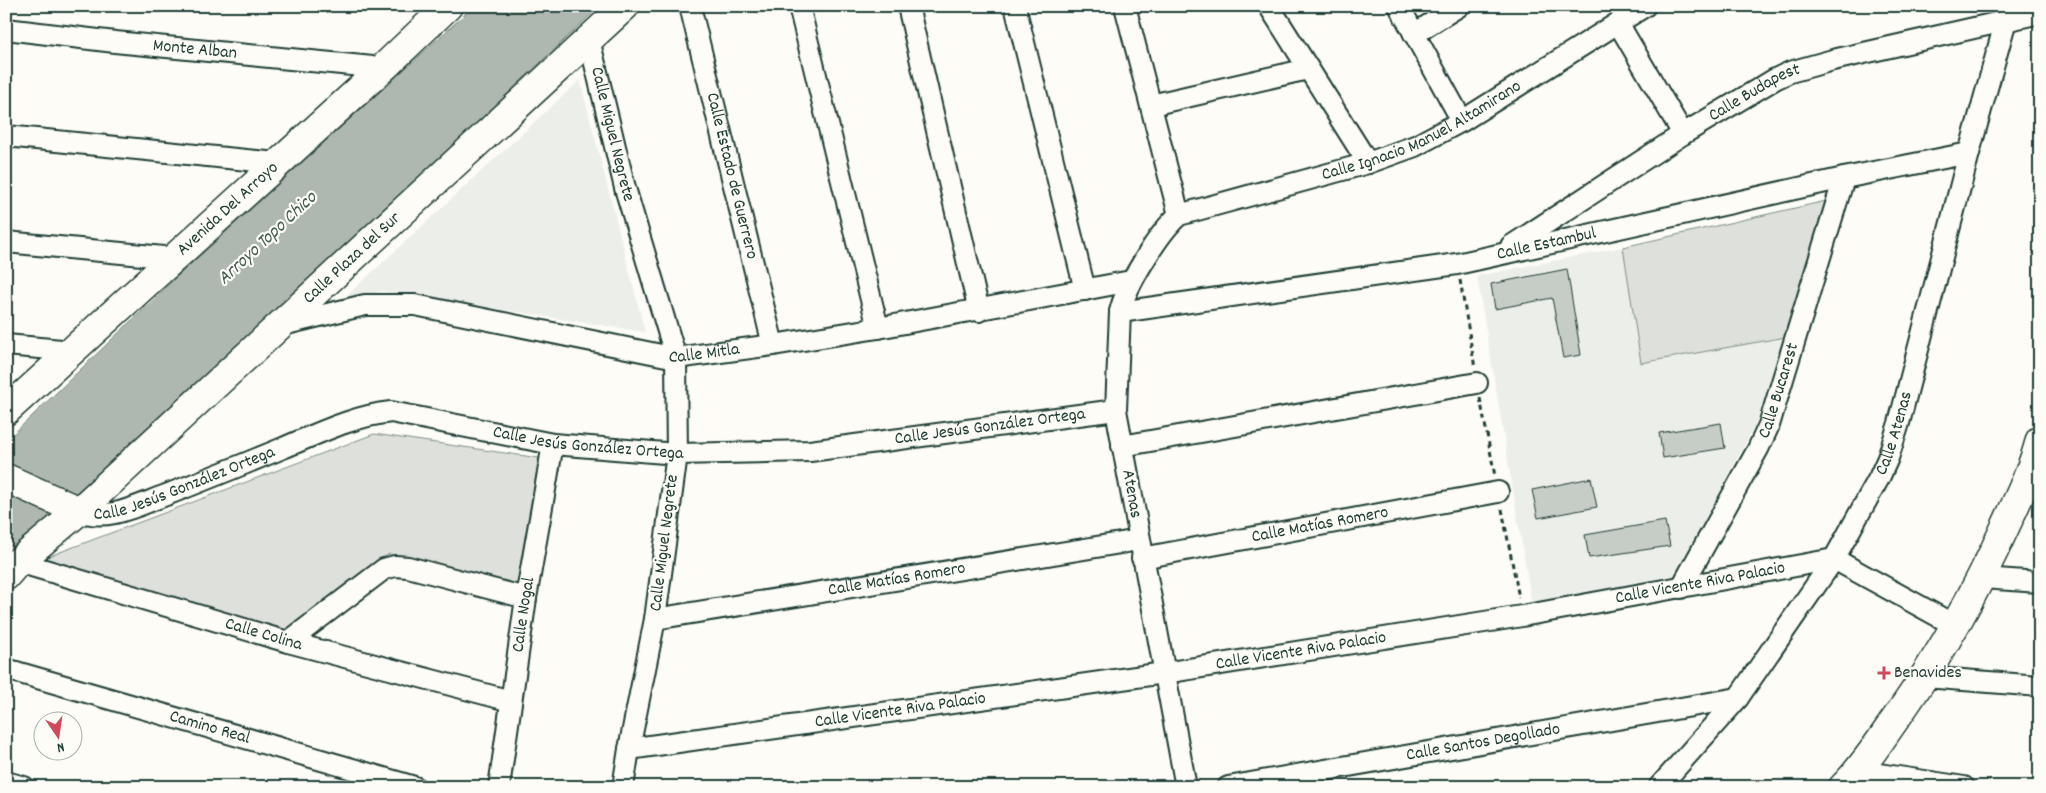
<svg xmlns="http://www.w3.org/2000/svg" width="2046" height="793" font-family="Dekko,sans-serif">
	<rect width="100%" height="100%" fill="#fdfcf7"/>
	<filter id="ink" filterUnits="userSpaceOnUse"><feTurbulence type="fractalNoise" baseFrequency=".02" numOctaves="2"/><feDisplacementMap in="SourceGraphic" scale="10" xChannelSelector="R" yChannelSelector="G"/><feConvolveMatrix kernelMatrix="1 2 1 2 8 2 1 2 1" color-interpolation-filters="sRGB"/></filter>
	<g filter="url(#ink)">
		<path fill="#eceee9" d="M580,80L645,332L382,291L340,302Z
			M1623,247L1641,363L1786,337L1756,423L1675,579L1532,604L1477,276Z"/>
		<path fill="#dde0db" stroke="#7e8e88" d="M1826,201L1786,337L1641,363L1623,247Z
			M374,434L539,458L517,585L389,554L279,637L39,560Z"/>
		<path fill="#aeb8b1" stroke="#75877f" d="M474,6H600C404,191 210,380 6,557V441L181,273Z"/>
		<path fill="#c6cdc7" stroke="#1f3d34" d="M1567,269L1581,355L1563,358L1552,298L1495,309L1491,284Z
			M1721,423L1725,448L1663,458L1659,433Z
			M1591,478L1597,507L1538,518L1532,490Z
			M1665,521L1670,546L1589,558L1585,535Z"/>
		<g fill="none" stroke-linecap="round" stroke-linejoin="round">
			<g stroke="#1f3d34" stroke-width="24">
				<g id="street">
					<path id="s1" d="M690,6L773,345"/>
					<path d="M799,6L878,328"/>
					<path d="M908,6L979,311"/>
					<path d="M1015,6L1085,290"/>
					<path d="M1125,6L1179,215"/>
					<path d="M1269,6L1368,163"/>
					<path d="M1399,6L1462,121"/>
					<path d="M1618,23L1683,134"/>
					<path id="s2" d="M6,29L115,42L383,68"/>
					<path d="M1414,34L1459,6"/>
					<path id="s3" d="M589,39L625,188L676,358L677,454L655,619L629,749L623,787"/>
					<path d="M1151,105L1308,69"/>
					<path d="M6,136L277,163"/>
					<path d="M6,242L174,258"/>
					<path id="s4" d="M1511,246L1683,134L1775,79L1790,72L1833,60L2040,13"/>
					<path id="s5" d="M1120,312L1457,264L1844,178L1969,153"/>
					<path id="s6" d="M282,325L365,305H415L676,358L773,345L878,328L1131,281"/>
					<path d="M6,345L73,351"/>
					<path d="M1122,446L1477,383"/>
					<path id="s7" d="M79,511C109,522 138,505 166,495C205,480 244,464 283,448C317,434 353,416 391,412L553,444L677,454L810,451L1116,410"/>
					<path id="s8" d="M1142,558L1498,492"/>
					<path id="s9" d="M18,562L288,642L511,701"/>
					<path d="M1982,578L2040,582"/>
					<path id="s10" d="M1681,588L1758,449L1769,425L1844,178"/>
					<path id="s11" d="M655,619L1139,540"/>
					<path d="M288,642L384,569L395,566L408,567L526,598"/>
					<path id="s12" d="M6,669L415,787"/>
					<path d="M1925,677L2040,686"/>
					<path id="s13" d="M629,749L1164,673L1522,616L1834,559L1956,626"/>
					<path d="M1859,771L1964,787"/>
					<path d="M6,782L24,787"/>
					<path id="s14" d="M499,787L526,598L553,444"/>
					<path id="s15" d="M1186,787L1116,410L1120,312C1125,287 1160,231 1179,215L1368,163L1415,146L1462,121L1645,6"/>
					<path id="s16" d="M1228,787L1738,698"/>
					<path id="s17" d="M1659,787L1738,698L1834,559L1879,478L1888,458L1899,423L1969,153L2006,20"/>
				</g>
			</g>
			<g stroke="#1f3d34" stroke-width="31">
				<g id="secondary">
					<path id="s18" d="M6,411L383,68L448,6"/>
					<path d="M6,478L79,511"/>
					<path id="s19" d="M6,576L18,562L79,511L625,6"/>
					<path d="M1843,787C1865,765 1881,739 1899,714C1941,654 1976,592 2006,525C2019,497 2032,470 2040,440"/>
				</g>
			</g>
			<path stroke="#1f3d34" stroke-width="3" stroke-dasharray="5 4" stroke-linecap="butt" d="M1460,280L1475,368
				M1480,398L1495,476
				M1502,509L1519,598"/>
			<use href="#street" stroke="#fdfcf7" stroke-width="20"/>
			<use href="#secondary" stroke="#fdfcf7" stroke-width="28"/>
		</g>
	</g>
	<path fill="#d1495b" stroke="#fdfcf7" stroke-width="2" d="M1881.5 665.5h5v5h5v5h-5v5h-5v-5h-5v-5h5z"/>
	<g text-anchor="middle" dominant-baseline="central" stroke-width="4.5" stroke-linejoin="round" paint-order="stroke">
		<g font-size="18" fill="#1f3d34" stroke="#fdfcf7">
			<text stroke="none"><textPath href="#s2" startOffset="190">Monte Alban</textPath></text>
			<text stroke="none"><textPath href="#s4" startOffset="288">Calle Budapest</textPath></text>
			<text stroke="none"><textPath href="#s15" startOffset="854">Calle Ignacio Manuel Altamirano</textPath></text>
			<text stroke="none"><textPath href="#s3" startOffset="98">Calle Miguel Negrete</textPath></text>
			<text stroke="none"><textPath href="#s1" startOffset="175">Calle Estado de Guerrero</textPath></text>
			<text stroke="none"><textPath href="#s18" startOffset="300">Avenida Del Arroyo</textPath></text>
			<text stroke="none"><textPath href="#s5" startOffset="432">Calle Estambul</textPath></text>
			<text stroke="none"><textPath href="#s19" startOffset="470">Calle Plaza del Sur</textPath></text>
			<text stroke="none"><textPath href="#s6" startOffset="430">Calle Mitla</textPath></text>
			<text stroke="none"><textPath href="#s10" startOffset="221">Calle Bucarest</textPath></text>
			<text stroke="none"><textPath href="#s7" startOffset="935">Calle Jesús González Ortega</textPath></text>
			<text stroke="none"><textPath href="#s17" startOffset="428">Calle Atenas</textPath></text>
			<text stroke="none"><textPath href="#s7" startOffset="531">Calle Jesús González Ortega</textPath></text>
			<text stroke="none"><textPath href="#s7" startOffset="111">Calle Jesús González Ortega</textPath></text>
			<text transform="translate(1131 494) rotate(80)">Atenas</text>
			<text stroke="none"><textPath href="#s8" startOffset="181">Calle Matías Romero</textPath></text>
			<text transform="translate(665 543) rotate(-83)">Calle Miguel Negrete</text>
			<text stroke="none"><textPath href="#s11" startOffset="245">Calle Matías Romero</textPath></text>
			<text stroke="none"><textPath href="#s13" startOffset="1084">Calle Vicente Riva Palacio</textPath></text>
			<text stroke="none"><textPath href="#s14" startOffset="174">Calle Nogal</textPath></text>
			<text stroke="none"><textPath href="#s9" startOffset="256">Calle Colina</textPath></text>
			<text stroke="none"><textPath href="#s13" startOffset="679">Calle Vicente Riva Palacio</textPath></text>
			<text stroke="none"><textPath href="#s13" startOffset="274">Calle Vicente Riva Palacio</textPath></text>
			<text stroke="none"><textPath href="#s12" startOffset="212">Camino Real</textPath></text>
			<text stroke="none"><textPath href="#s16" startOffset="259">Calle Santos Degollado</textPath></text>
		</g>
		<g font-size="18" fill="#1f3d34" stroke="#fdfcf7" text-anchor="start">
			<text x="1894" y="673">Benavides</text>
		</g>
		<g font-size="19" font-style="italic" fill="#435c53" stroke="#fdfcf7">
			<text transform="translate(268 239) rotate(-43)">Arroyo Topo Chico</text>
		</g>
	</g>
	<rect width="2046" height="793" fill="none" stroke="#fdfcf7" stroke-width="25"/>
	<rect x="12" y="12" width="2021" height="768" fill="none" stroke="#1f3d34" stroke-width="2" filter="url(#ink)"/>
	<g transform="translate(58 736) rotate(167)"><circle r="24" fill="#fdfcf7" stroke="#a4b0a9"/>
	<path d="M0-4L9 19L0 12L-9 19Z" fill="#d1495b"/>
	<text y="-8" font-size="14" font-weight="bold" text-anchor="middle" fill="#1f3d34">N</text>
	</g>
</svg>
